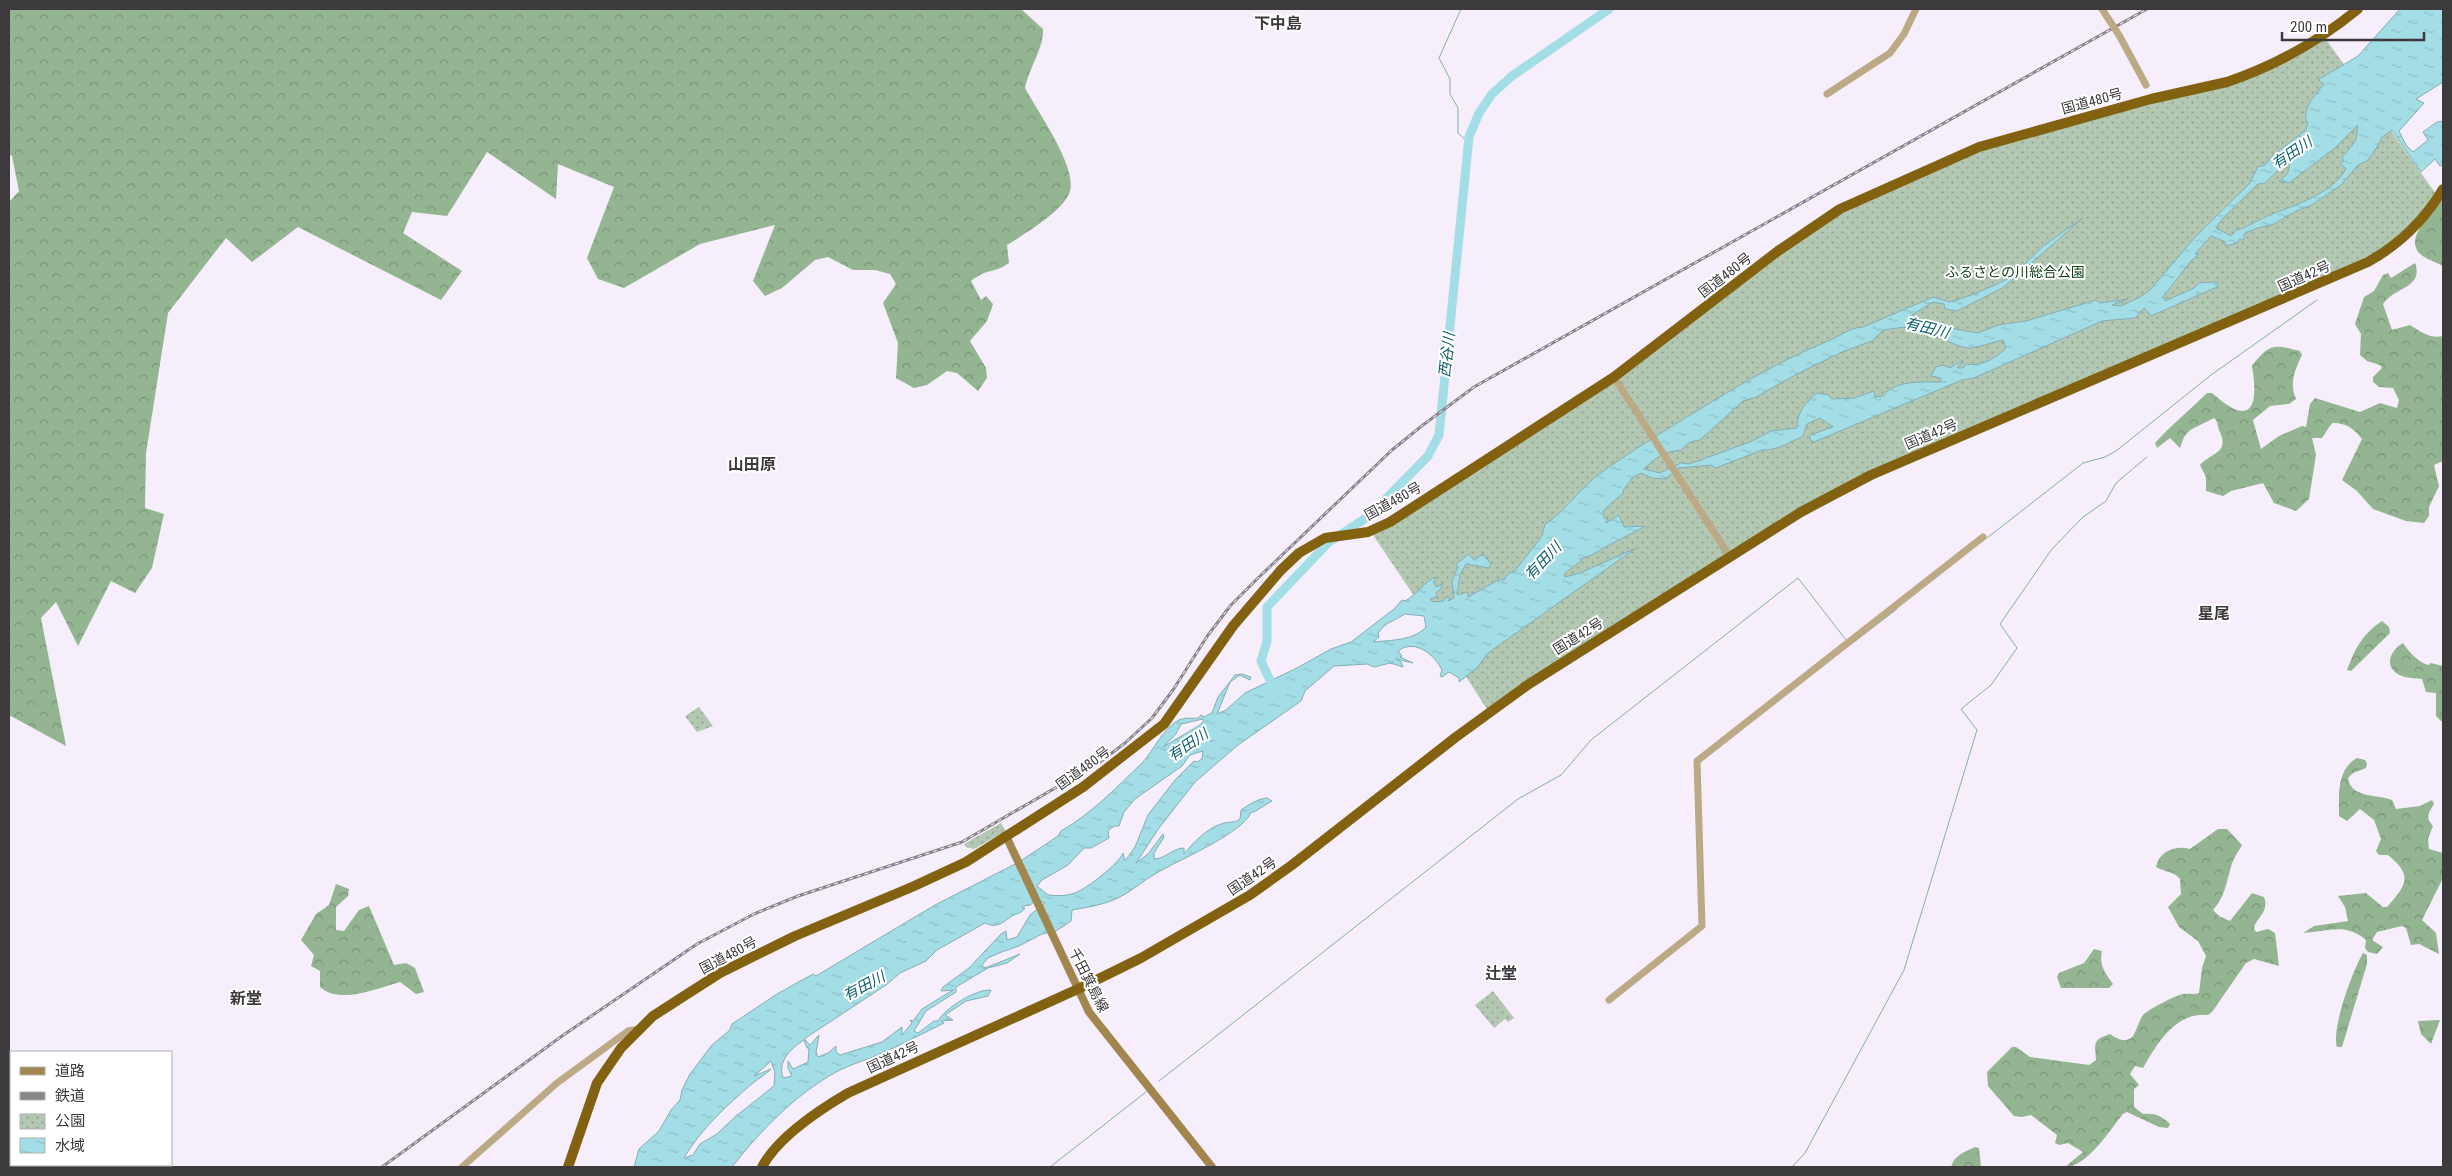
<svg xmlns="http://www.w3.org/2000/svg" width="2452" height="1176" font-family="'Roboto Condensed','Noto Sans JP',sans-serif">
	<defs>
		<pattern id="forest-crowns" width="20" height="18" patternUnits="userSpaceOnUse" patternTransform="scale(1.25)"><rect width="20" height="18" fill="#94b592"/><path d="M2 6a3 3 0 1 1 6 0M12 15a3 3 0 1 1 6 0" fill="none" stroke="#7a9479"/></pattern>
		<pattern id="park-dots" width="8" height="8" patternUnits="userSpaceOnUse" patternTransform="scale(1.25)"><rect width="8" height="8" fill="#b3c8b2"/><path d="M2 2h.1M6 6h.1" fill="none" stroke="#93a392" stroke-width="1.8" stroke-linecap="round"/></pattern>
		<pattern id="water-ripples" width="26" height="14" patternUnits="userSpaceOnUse" patternTransform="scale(1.25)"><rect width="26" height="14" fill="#a3dee7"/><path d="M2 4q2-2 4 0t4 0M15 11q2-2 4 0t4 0" fill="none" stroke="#8dbfc7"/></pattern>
	</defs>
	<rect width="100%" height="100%" fill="#f6eefa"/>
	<path fill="url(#forest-crowns)" d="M9,9H1021L1043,29C1044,48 1029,68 1025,88C1037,111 1077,166 1070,191C1065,210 1023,235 1007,245L1009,263C993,274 987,268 971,281L981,300L986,296L993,304L987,321L970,341L986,368L987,378L978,391L957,373L947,371L927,385L914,388L896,378L898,343L883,303L896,284L890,274L875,270H853L828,257L815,260L782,288L765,296L753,281L775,225L700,244L624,288L598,279L587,258L614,187L558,164L556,199L487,152L447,216L412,212L403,233L462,271L441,300L298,227L252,262L226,238L168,313L146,453L145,508L164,514L152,568L135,593L111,581L78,646L56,602L41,618L66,746L9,715V202L19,191L12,156L9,154Z
		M2443,196V266C2436,262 2425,259 2419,253C2404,235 2436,212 2443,196Z
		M2415,263C2424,288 2394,287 2383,304L2392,330L2410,325C2421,332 2430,339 2443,336V461L2434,465L2439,486L2429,507V516L2424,523L2406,521L2373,509L2357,491L2342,480L2362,439C2355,429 2345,422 2332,423L2322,438H2312L2316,455L2309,499L2296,511L2274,503L2263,483L2231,491L2223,496L2206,491V477L2200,465C2213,452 2229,453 2220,432C2217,427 2219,422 2214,418L2190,430L2184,437L2180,448L2170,438L2157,448L2155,443C2171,425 2190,410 2207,393H2212C2218,398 2226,405 2234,409C2261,420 2254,379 2252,366C2269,344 2273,344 2300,351L2302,355C2295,370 2289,383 2296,399L2289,404L2270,406L2253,420L2261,449L2279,436L2302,426L2306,427L2310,404L2315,398L2360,412L2380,403L2397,408L2399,400L2393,388L2379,387L2373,382V377L2382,368L2380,365L2367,361L2360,355L2361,334L2355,324L2364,297L2374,291L2383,275L2388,273L2391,278Z
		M2382,621L2389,627L2390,633L2351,671L2347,670C2354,650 2363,633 2382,621Z
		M2403,643C2408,651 2419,663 2428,665L2431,663L2443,666V723L2436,716V693L2426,692L2422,679C2415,678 2407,678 2402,676C2383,669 2389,651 2403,643Z
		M2357,758L2365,760L2367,764L2366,768L2353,773L2348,778C2351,799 2378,794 2392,800L2396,809L2420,806L2432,800L2434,804C2428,814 2425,817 2433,826L2428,839L2429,849L2443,853V878L2422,920L2436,933L2439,954L2419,944L2411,945L2406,928L2402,926L2377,932L2372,940L2383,947L2377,954L2368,952L2365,948L2366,940C2345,922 2327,932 2303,933L2314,926L2348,921L2345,907L2338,896L2366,893L2383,907H2387C2406,885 2414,876 2388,855H2379L2376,851L2381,839L2374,820L2360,809L2347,821L2339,816C2339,796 2336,770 2357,758Z
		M2218,829H2227L2242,845C2238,852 2233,859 2231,867C2226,883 2225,897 2213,910L2219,916L2230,921L2252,893L2264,897C2270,913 2254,919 2254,929L2256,932L2268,929L2275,933L2279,966L2254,959L2246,963L2212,1012L2208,1015C2175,1012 2157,1044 2143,1068L2135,1066L2130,1074L2139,1085L2134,1089V1107L2143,1114C2155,1113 2162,1116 2170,1124L2168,1128L2159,1127L2127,1112L2123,1114C2110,1130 2087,1167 2065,1167L2083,1152L2068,1143L2059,1145L2055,1143L2057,1135L2031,1115L2022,1117L2014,1116L1988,1086L1987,1072L2012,1047H2016L2030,1057L2089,1065L2096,1060C2095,1043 2092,1040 2110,1034C2116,1038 2124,1043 2131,1038C2135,1036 2139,1020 2143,1015C2147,1010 2178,994 2184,994C2189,993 2193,995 2199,993L2202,968L2206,956L2198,941L2179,927L2168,907L2181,894L2180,879C2174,871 2164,872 2156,867C2159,851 2176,845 2190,849Z
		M336,884L349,889L348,896L336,907V930L344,931L359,910L369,906L394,965L406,963L415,968L424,992L416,994L400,982C378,988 340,1005 320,987V971L311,966L314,955L301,940L316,914L329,905Z
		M2094,949L2102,951C2099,966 2105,973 2113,984L2109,988H2061L2057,977L2059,973L2084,963Z
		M2363,953L2367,955V964L2342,1047H2337C2331,1029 2353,970 2363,953Z
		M2440,1020L2431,1044L2421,1034L2418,1021Z
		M1975,1147L1979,1148L1981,1167H1951C1954,1155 1965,1152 1975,1147Z"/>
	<path fill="url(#park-dots)" d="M2325,38L2436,194L2416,221L2371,257L1855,480L1488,711L1427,615L1373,535L1525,438L1824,222L1987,147L2222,85Z
		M699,707L713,726L697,732L685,716Z
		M1001,823L1006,831L974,849L966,847L964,844Z
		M1493,991L1514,1018L1508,1022L1505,1019L1494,1028L1475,1005Z"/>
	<path fill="url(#water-ripples)" stroke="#84adb4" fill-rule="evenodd" d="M2400,9H2443V82L2416,99L2424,103L2399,131L2406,145L2413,152L2428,140L2423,132L2437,122L2443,121V165L2440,166L2435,159L2421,172L2392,130L2381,138L2379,144L2367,161L2358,165L2341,185L2312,205L2296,211L2272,225L2257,228L2244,234V240L2240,239L2237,243L2225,246L2226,242L2211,236L2195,254H2199L2191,261L2162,298H2165V301L2194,288L2199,283L2218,282L2217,287L2151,316L2144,308L2135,318L2102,321L1974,378L1962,380L1814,442L1810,440V435L1833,427L1820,418L1807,424L1803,436C1791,442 1776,451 1762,450L1716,468L1711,465L1680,468L1665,479L1652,478L1641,473L1633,477L1623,490V493L1603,511L1604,517L1607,519L1606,523L1619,515L1624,527L1645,526C1634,533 1624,537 1613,543C1601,549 1593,556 1580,559L1581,561L1564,574L1565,577L1580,573L1636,548L1488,653L1478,667L1459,682V678L1449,672L1442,677L1440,676L1442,670C1435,655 1415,638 1398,651L1402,656L1400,657L1413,663L1396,659L1401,662L1403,667L1390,663L1374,667L1367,664L1334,666L1305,691L1301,701L1238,745L1195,782L1159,828L1136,863L1148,854L1163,834L1164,837L1154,853V859C1165,859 1173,848 1184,848V854C1194,842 1206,829 1221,824C1228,821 1234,824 1240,819L1241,810C1250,804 1257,799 1267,798L1272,801L1254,812H1251C1244,833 1176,861 1155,874C1143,881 1133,890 1120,897C1104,905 1088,907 1072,910L1071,921L1056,931L1042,934L1019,946L999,953L988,958L982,965L985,968L1020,954L1007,963L988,968L956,987V992L926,1011L914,1031L918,1033L934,1021H938C945,1008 976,989 991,990L988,996L966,1001L945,1015L953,1020L941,1021L944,1023C924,1033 903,1044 882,1053C867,1060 851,1064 836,1072C795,1095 761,1130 732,1167H634L639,1149L659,1131L671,1110L680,1100L682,1090L690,1074L712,1045L730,1030L732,1024L777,994L813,974L816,976L935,905L1019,862L1058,836L1061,831C1091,814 1117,787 1142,763C1155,749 1162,729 1179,720C1185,717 1192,719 1198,718L1201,715L1204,717L1212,713L1218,697L1235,675L1242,674L1251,677L1250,680L1240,675L1230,682L1217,714L1226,710L1245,693L1295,669L1331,649L1351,642L1394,609L1402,600L1405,601C1418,594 1423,582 1436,577L1434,583L1436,587L1442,584L1441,589L1436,593L1437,597L1430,599L1433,602L1443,601L1447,597L1450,598L1448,601L1454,598L1452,581L1458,567L1456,564L1469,554L1474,560L1483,554L1491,564L1489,568L1466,564L1460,575L1457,595L1468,592V597L1502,578L1503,581L1509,573L1514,572L1542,536L1545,524C1565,512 1578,490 1598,475C1622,457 1649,441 1674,425C1724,394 1774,363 1828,341C1841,336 1848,328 1863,327L1933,297L1950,302L1977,293L2012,277L2043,246L2083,218L2004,287L1957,311L1945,309L1944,304L1933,302L1912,315L1944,327L1978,333L1998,325L2026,321L2096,300L2100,303L2128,299L2112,305L2121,306L2140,297L2150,290L2197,235L2249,184L2258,167L2265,165L2272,156L2306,130L2308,122H2306C2304,105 2314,97 2324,84L2318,80L2358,56ZM2358,125L2356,140L2342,158L2344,160L2340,163L2346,169C2330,197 2289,206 2261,219C2252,223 2245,229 2236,230L2231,236L2216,228L2223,218L2258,184L2265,183L2289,160C2290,170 2288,176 2279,181L2289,183L2335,148ZM1904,327L1916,331V328C1930,332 1956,347 1968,348C1978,348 1993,342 2003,340L2006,348C1996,358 1981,367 1966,364L1963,368H1957L1963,360L1950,368L1943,365L1936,367L1931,376L1941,378L1940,382C1921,382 1895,380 1883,396L1875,397L1874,391L1854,398L1832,399L1828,395L1817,393C1807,401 1796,413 1797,428L1771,431L1750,442L1689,464L1681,463L1660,473L1644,469C1654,459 1665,450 1680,451L1690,442L1700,440L1743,401L1754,398L1801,372L1842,352L1872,341L1883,330ZM1405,614L1424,616L1426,627C1413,641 1391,640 1373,642L1379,637L1378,633L1385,625ZM1203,719L1204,720L1200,725L1163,747L1176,734L1181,724ZM1203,751L1202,759L1197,762L1194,761L1175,780L1148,815L1135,847L1125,861L1123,853C1120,863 1086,889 1075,893C1067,896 1056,896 1048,895L1037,886L1042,880L1068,865L1084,848H1091L1109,838L1108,831L1114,826H1119L1124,812L1135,799L1182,766L1190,755ZM1037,900L1045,903L1030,915L1017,937L1007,940L1006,931L1001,934L969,968L943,987L941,991L953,990L922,1009L913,1021L910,1020L912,1023L902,1035V1027L882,1042L840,1055L836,1052V1046L828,1053L818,1057L816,1052L819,1035L810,1045L804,1039L886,985L900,973L926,961L937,950L985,923C997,929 1003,922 1012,916C1017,913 1021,914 1025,908H1022L1023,906L1030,905ZM804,1040L807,1048H809L808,1062L793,1069L788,1061V1068L792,1076L783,1078C777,1062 791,1048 804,1040ZM771,1061L775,1073L774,1086L736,1116L717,1134L700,1144L693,1155L684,1158C701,1129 727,1105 753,1083C759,1078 765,1075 771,1069L754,1076Z"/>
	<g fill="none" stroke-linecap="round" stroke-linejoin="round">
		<path stroke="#84adb4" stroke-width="1" d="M1461,9L1439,58L1450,79V94L1458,108V133L1468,142
			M1987,538L2083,463L2105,457L2116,451L2211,375L2317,300
			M1850,645L1897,609
			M1159,1081L1518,799L1561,775L1591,740L1798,578L1846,640
			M1050,1167L1146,1092
			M1792,1167L1805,1153L1904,970L1977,730L1961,709L1991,685L2017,648L2000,624L2052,549L2083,517L2106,501L2116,483L2147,457
			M2442,1167L2443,1165"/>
		<path stroke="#a3dee7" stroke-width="9" d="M1275,691L1261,661L1267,641V607L1329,542L1369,516L1428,456L1439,435L1469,137L1479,113L1492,94L1512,76L1609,9"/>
		<path stroke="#bca985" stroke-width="7" d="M1827,94L1890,53L1904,34L1916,9
			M1614,377L1730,557
			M1609,1000L1702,926L1697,761L1983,537
			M462,1167L557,1083L628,1031L639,1029"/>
		<path stroke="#a1864d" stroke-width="8" d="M1006,836L1089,1012L1212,1167"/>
		<path stroke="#826210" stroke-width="10" d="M568,1167L597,1083L621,1048L653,1016L720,973L795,936L912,887L966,862L1083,787L1164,724L1233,626L1281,570L1299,553L1325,538L1368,532L1390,522L1614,377L1778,251L1840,209L1979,147L2151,99L2227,82C2277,65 2318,42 2358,9
			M762,1167C778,1137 819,1110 848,1093L1078,989L1141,958L1250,895L1292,865L1456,737L1529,684L1801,512L1871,475L2368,262C2400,244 2424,221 2443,189"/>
		<g stroke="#8a858c" stroke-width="3">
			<path id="rail" d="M382,1167L562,1036L697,944L754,914L798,896L962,842L1100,762L1125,743L1152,718L1173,690L1208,635L1231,605L1258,578L1392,450L1423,425L1474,387L2147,9"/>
		</g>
		<use href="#rail" stroke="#fff" stroke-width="1" stroke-dasharray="4" stroke-linecap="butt"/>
		<path stroke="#bca985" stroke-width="7" d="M2102,9L2119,35L2146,85"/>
	</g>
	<g text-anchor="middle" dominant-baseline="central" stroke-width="4" stroke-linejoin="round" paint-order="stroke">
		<g font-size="14" fill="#3d3a3e" stroke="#fff">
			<text transform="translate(2092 101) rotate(-15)">国道480号</text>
			<text transform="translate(1725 275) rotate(-38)">国道480号</text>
			<text transform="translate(2304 276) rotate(-24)">国道42号</text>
			<text transform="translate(1931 434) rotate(-23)">国道42号</text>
			<text transform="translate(1393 501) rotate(-29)">国道480号</text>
			<text transform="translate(1578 636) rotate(-32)">国道42号</text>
			<text transform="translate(1083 768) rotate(-36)">国道480号</text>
			<text transform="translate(1252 876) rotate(-34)">国道42号</text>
			<text transform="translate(728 955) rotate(-28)">国道480号</text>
			<text transform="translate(1089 980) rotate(63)">千田箕島線</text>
			<text transform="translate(893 1057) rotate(-25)">国道42号</text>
		</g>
		<g font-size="14" fill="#124314" stroke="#fff">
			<text x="2015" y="272">ふるさとの川総合公園</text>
		</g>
		<g font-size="15" font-style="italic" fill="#12626c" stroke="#fff">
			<text transform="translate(2292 153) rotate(-34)">有田川</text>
			<text transform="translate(1927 328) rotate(14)">有田川</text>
			<text transform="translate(1447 355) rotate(-84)">西谷川</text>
			<text transform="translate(1543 561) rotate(-46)">有田川</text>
			<text transform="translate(1188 745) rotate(-34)">有田川</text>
			<text transform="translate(864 986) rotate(-28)">有田川</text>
		</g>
		<g font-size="16" font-weight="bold" fill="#3d3a3e" stroke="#fff">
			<text x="1278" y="23">下中島</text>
			<text x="752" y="464">山田原</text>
			<text x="2214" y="613">星尾</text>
			<text x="1501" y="973">辻堂</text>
			<text x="246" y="998">新堂</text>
		</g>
	</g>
	<rect width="2452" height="1176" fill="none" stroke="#3d3a3e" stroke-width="20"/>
	<rect x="10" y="1051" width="162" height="115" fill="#ffffff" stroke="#b1b0b2"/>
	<rect x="20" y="1067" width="25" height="8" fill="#a1864d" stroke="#b1b0b2"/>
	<text x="55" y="1076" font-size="15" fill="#3d3a3e">道路</text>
	<rect x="20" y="1092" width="25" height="8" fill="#8a858c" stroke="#b1b0b2"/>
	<text x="55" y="1101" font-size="15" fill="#3d3a3e">鉄道</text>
	<rect x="20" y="1114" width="25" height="15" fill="url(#park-dots)" stroke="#b1b0b2"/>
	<text x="55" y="1126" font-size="15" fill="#3d3a3e">公園</text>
	<rect x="20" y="1138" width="25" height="15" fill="url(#water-ripples)" stroke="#b1b0b2"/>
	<text x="55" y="1151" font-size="15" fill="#3d3a3e">水域</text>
	<path d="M2282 32v8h142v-8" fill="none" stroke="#3d3a3e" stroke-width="2.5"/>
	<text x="2290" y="32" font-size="15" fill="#3d3a3e" stroke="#ffffff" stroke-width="4" paint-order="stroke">200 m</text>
</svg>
